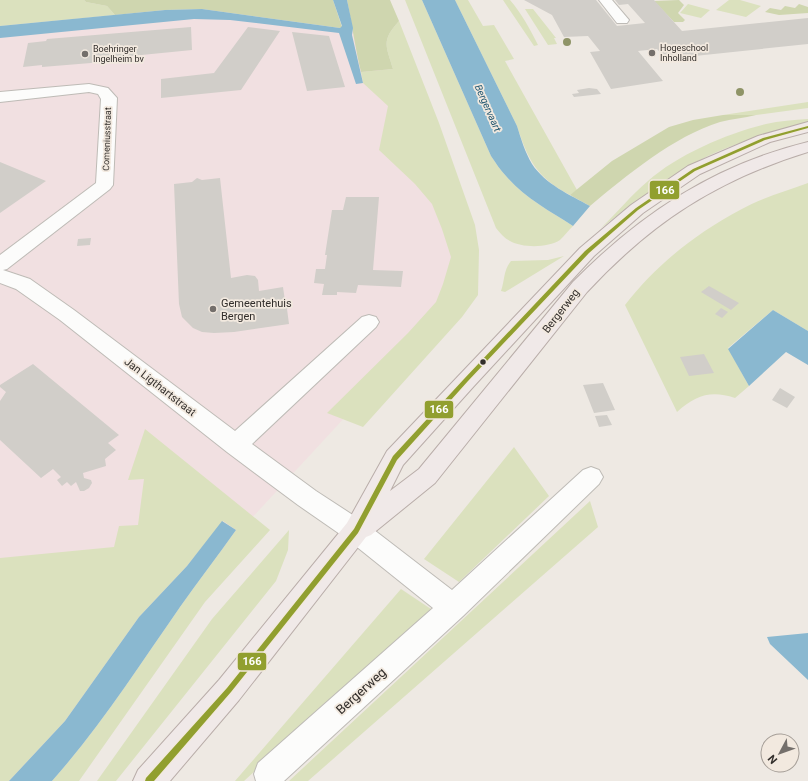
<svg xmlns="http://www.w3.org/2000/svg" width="808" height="781" font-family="Roboto,sans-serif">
	<rect width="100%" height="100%" fill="#eee9e3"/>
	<path fill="#f1e0e1" d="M205,15L371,34L465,245L434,321L127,653L32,781H0V31Z"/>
	<path fill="#dbe1be" d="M0,0H84L86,2L107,6L115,15L0,26Z
		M405,0H422L491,156C496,163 500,170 506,176C524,198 550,211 573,226C569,230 564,236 560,240C548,248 522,248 510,241C504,238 500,233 496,228Z
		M455,0H468L483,26L494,25L514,59L505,61L577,190L570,195C537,178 528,160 517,126Z
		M503,0H510C522,14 530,29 538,45L534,46Z
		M729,0H740L761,6L746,17L716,10Z
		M688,4L710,10L701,18L680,13Z
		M525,9H533L556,38H554L557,44L548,45Z
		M399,21L439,123L475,225L479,250L478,295L462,317L363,427L327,413L408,333L436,302L443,284L451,257L442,229L432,204L415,184L379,150L388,106L363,83L361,72L393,69C386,45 381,41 399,21Z
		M808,102V108L756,115H723Z
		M808,119V123C768,134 727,144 691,165C659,183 630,206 601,228C617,213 631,195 648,181C677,155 728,133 766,124C779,121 794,120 808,119Z
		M808,183V331L773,310L728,348L749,386L735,398C711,390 696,395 677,412L625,305C656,265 695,234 740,210C761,198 786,191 808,183Z
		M564,256L505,292L501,291C505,280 503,271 511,261L548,260Z
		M145,429L270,530L205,602L79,781H52C100,727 139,666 180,607C198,581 218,556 236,530L223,521L187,566L139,617L65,721L9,781H0V558L114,547L119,526L138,525L144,479L128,480Z
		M514,447L549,496L459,582L424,559Z
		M590,501L598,527L308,781H289Z
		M289,530L288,550L276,581L116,781H97L212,619Z
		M401,589L431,609L244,781H235Z"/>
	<path fill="#cfd6af" d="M84,0H333L342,27L340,28L202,9L165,10L115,15L107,6L86,2Z
		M347,0H390L399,21C381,41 386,45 393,69L361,72C355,47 352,24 347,0Z
		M679,0L684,5L678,13L685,20L683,22H674L654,1Z
		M799,4L808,7V13L779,15L765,12L770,8L781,10L785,6L795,8Z
		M723,115H756C744,118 732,119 720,122C674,136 626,176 590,206L570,195L612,161L669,127L693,120Z"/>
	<path fill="#8ab8d0" d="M333,0H347L353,28L352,35L363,83L356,84L339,33L230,20L194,19L0,38V26L165,10L202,9L340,28L342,26Z
		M422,0H455L517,126C521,139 525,152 532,164C545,184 570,195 590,206L573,226C550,211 524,198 506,176C500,170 496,163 491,156Z
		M773,310L808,331V365L786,352L749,386L728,349Z
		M222,521L236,530C218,556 198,581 180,607C139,666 100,727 52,781H9L65,721L139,617L187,566Z
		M808,633V680L770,644L767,637Z"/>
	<path fill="#d1cec9" d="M524,0H596L617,26L645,23L628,4L619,5L615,0H654L682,31L808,18V44L666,59L657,49L638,51L663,81L611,89L590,52L600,51L588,36L564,37L552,15Z
		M191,27L192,50L101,59V61L91,63L42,67V65L23,67L28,43L46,41L47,39Z
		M248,27L280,31L241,90L161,98V79L214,73Z
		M292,32L329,36L345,87L307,91Z
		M589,88L597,89L601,94L574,97L572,94L579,93L577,90Z
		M0,162L46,181L0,213Z
		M197,178L202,180L220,178L231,278L247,275L255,276L258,280L259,291L283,287L285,301L291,304L287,309L289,324L234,332L214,333L202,332L193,328L182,317L179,304L174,184L192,182Z
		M346,197H379L373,270L403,271L401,287L358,285L356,293L337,292V295H322L324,284L314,283L316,269H325L327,255H325L332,210H343Z
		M91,238L90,245L77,246L78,239Z
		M709,286L739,303L731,310L701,292Z
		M721,308L728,312L722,318L715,314Z
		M704,354L714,373L689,376L680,357Z
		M33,364L119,435L108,443L116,450L105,459L106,466L83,473L84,478L91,480L92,483L89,488L84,491H80L76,482L71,486L67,482L62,486L57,480L61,477L53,469L41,478L0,440V401L6,392L0,387V385Z
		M603,383L615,410L594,413L583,385Z
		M780,388L795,397L787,408L772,400Z
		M607,415L612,425L599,427L595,416Z"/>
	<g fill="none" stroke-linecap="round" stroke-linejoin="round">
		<g stroke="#bebbb6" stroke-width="2">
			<path id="minor" d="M599,0H612L629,20L627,23H617Z
				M89,84L108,88L117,98L113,185L110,189L7,269L3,270L30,279L74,310L235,431L362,317L369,315L376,317L379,322L376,327L252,444L316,491L365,523L452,590L583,470L591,467L599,470L603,477L599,484L463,616L284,781H256L254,774L258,763L433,608L347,539L298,505L227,452L60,320L16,289L0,283V255L96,183L101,99L98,94L89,92L0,102V92Z"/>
		</g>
		<g stroke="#b9ada9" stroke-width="2">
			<path id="major" d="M808,122V132L770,142L700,174L643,213L594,256L474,386L403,465L390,491L419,469L573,282C640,214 714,165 808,142V152C717,180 652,222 587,292L435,483L371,535L366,537L239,700L170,781H133L138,770L219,680L347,523L387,451L580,248L631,205L688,166L758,136Z"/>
		</g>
		<use href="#minor" fill="#fcfcfb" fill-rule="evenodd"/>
		<use href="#major" fill="#f0e9e8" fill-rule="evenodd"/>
		<g stroke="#f2e9df" stroke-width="3">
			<path id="bus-1" d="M808,126V128L765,140L695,171L638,210L589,253L468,381L397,460L358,533L231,692L154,781H145L146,778L227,688L354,529L393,456L464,379L585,251L636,208L693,169L763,138Z"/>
		</g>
		<use href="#bus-1" fill="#919f2f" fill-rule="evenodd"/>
	</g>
	<g fill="#8f9467">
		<circle cx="567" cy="42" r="4"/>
		<circle cx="740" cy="92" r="4"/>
	</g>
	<g fill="#746f6b" stroke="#f2e9df" stroke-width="1.5">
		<circle cx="652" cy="53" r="4"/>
		<circle cx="85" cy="54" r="4"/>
		<circle cx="213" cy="309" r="4"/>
	</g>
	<circle fill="#322e2b" stroke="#f2e9df" stroke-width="1.5" cx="483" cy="362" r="3.5"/>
	<g text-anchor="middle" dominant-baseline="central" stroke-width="3.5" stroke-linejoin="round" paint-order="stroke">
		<g font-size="9" fill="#322e2b" stroke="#f2e9df" text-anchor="start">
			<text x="660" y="48">Hogeschool<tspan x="660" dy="10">Inholland</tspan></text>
			<text x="93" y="49">Boehringer<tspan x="93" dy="10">Ingelheim bv</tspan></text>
		</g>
		<g font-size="9" fill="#322e2b" stroke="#f2e9df">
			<text transform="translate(107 139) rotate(-88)">Comeniusstraat</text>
		</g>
		<g font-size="10" font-style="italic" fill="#1f556f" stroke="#f2e9df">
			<text transform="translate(488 108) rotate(66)">Bergervaart</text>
		</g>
		<g font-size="11" fill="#322e2b" stroke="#f2e9df" text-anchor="start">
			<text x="221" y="303">Gemeentehuis<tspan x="221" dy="13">Bergen</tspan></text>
		</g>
		<g font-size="11" fill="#322e2b" stroke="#f2e9df">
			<text transform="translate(561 311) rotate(-52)">Bergerweg</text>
			<text transform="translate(160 387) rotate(38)">Jan Ligthartstraat</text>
		</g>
		<g font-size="13" fill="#322e2b" stroke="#f2e9df">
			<text transform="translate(361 691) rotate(-42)">Bergerweg</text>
		</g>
	</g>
	<g stroke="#f2e9df" stroke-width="1.5">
		<rect x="649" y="180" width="31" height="20" rx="4" fill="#919f2f"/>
		<rect x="424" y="400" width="30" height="19" rx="4" fill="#919f2f"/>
		<rect x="237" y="652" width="30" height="19" rx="4" fill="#919f2f"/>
	</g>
	<g font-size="11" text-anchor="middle" font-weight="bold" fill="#fff">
		<text x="665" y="194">166</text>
		<text x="439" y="413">166</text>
		<text x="252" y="665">166</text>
	</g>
	<g transform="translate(780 753) rotate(229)"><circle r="19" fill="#f2e9df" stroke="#a59e97"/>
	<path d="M0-3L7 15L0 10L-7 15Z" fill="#746f6b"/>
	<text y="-6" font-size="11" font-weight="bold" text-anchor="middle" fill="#322e2b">N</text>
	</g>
</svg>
